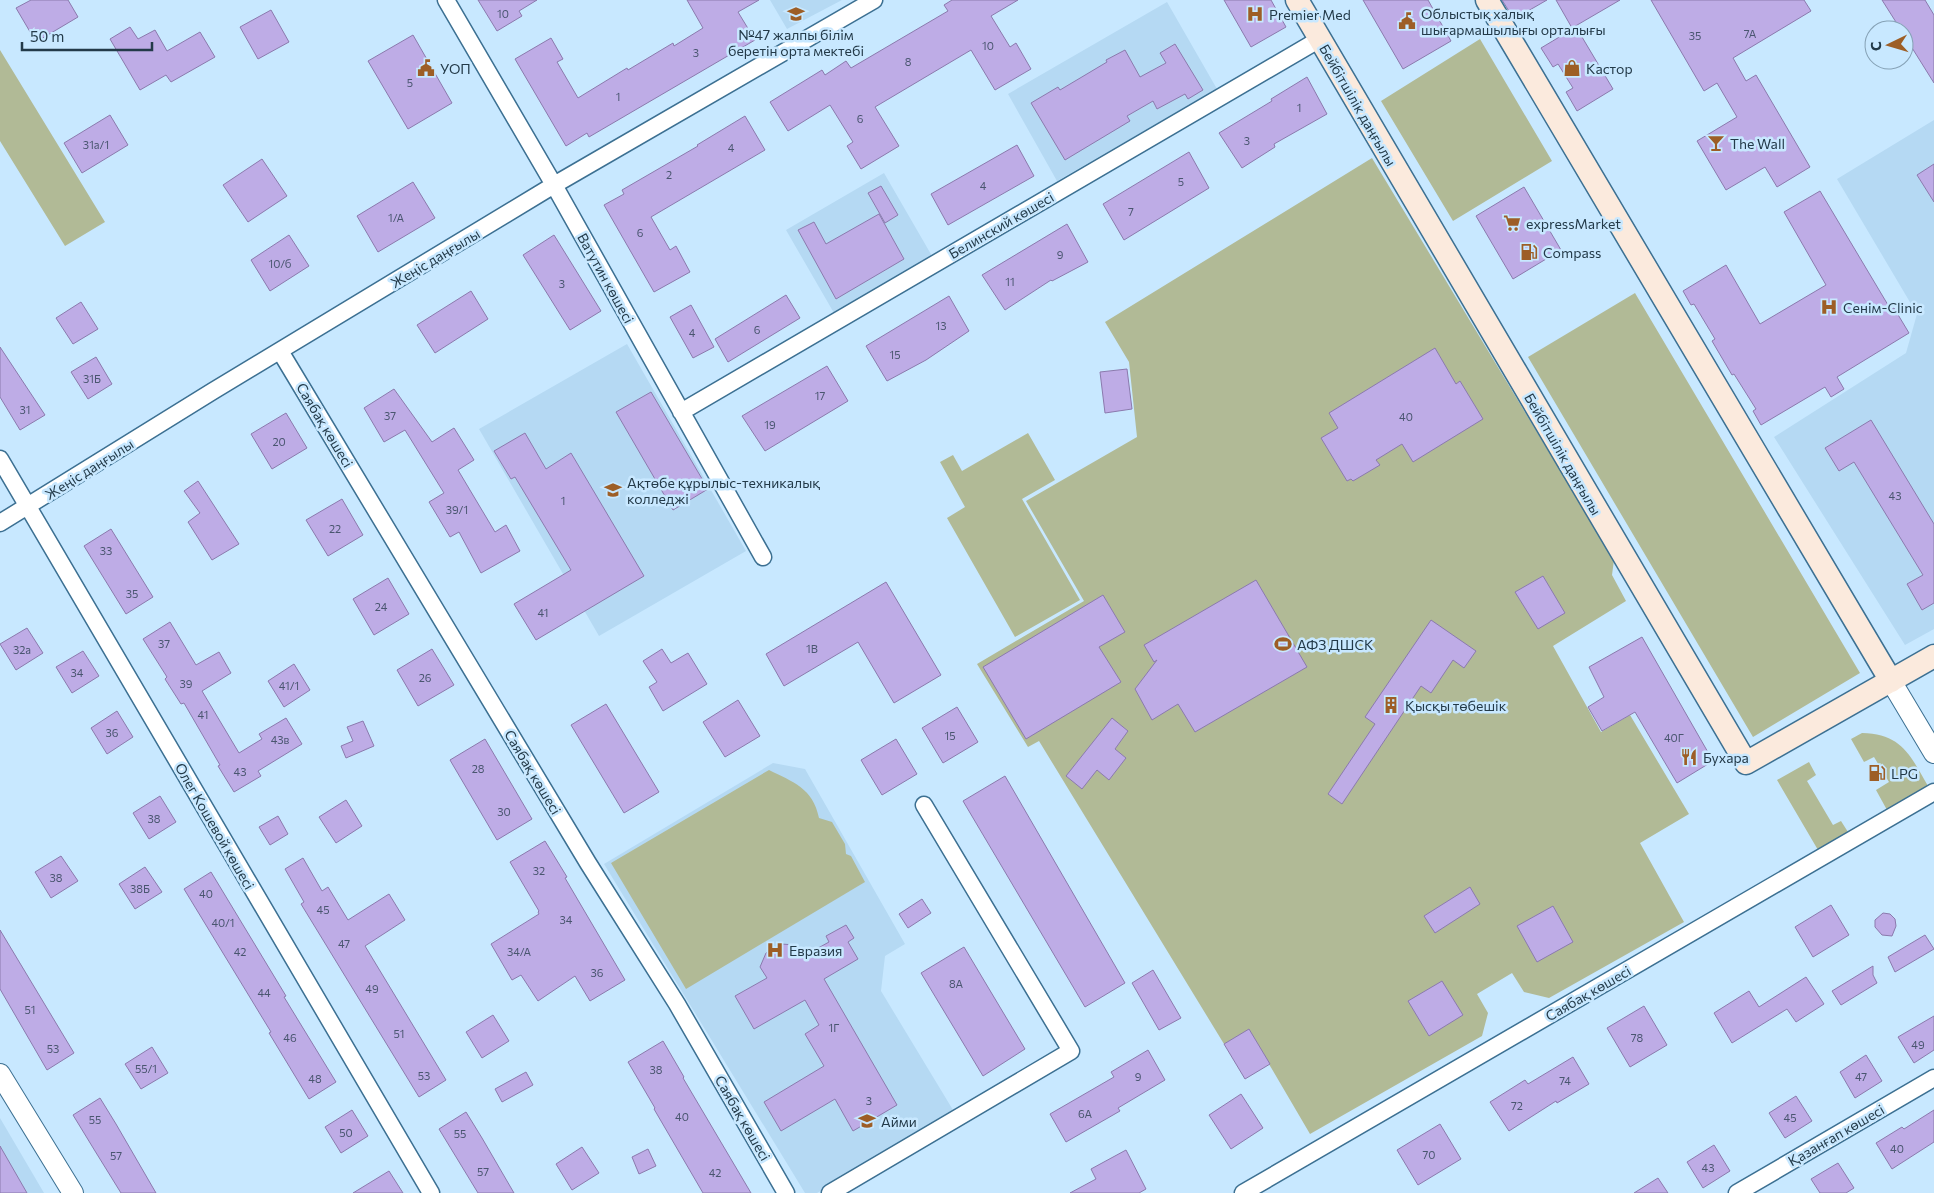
<svg xmlns="http://www.w3.org/2000/svg" width="1934" height="1193" font-family="Commissioner,sans-serif">
	<rect width="100%" height="100%" fill="#c8e8ff"/>
	<path fill="#b5d9f3" d="M770,0H842L787,29Z
		M1167,2L1217,89L1057,181L1008,94Z
		M1934,120V629L1905,645L1774,437L1906,353L1917,314L1837,179Z
		M884,173L932,256L834,313L786,230Z
		M627,344L746,551L599,636L479,429Z
		M773,763L805,769L905,944L885,956L881,991L953,1110L817,1193H805L604,864Z
		M0,1118L44,1193H0Z"/>
	<path fill="#b1ba96" d="M1480,39L1552,161L1453,221L1381,101Z
		M0,50L105,222L65,246L0,141Z
		M1372,158L1614,560L1612,575L1626,601L1553,646L1601,732L1630,715L1689,814L1640,843L1684,922L1549,998L1524,992L1512,973L1477,994L1488,1013L1482,1036L1310,1134L1249,1030L1224,1044L1039,741L1028,747L977,664L1084,601L1026,501L1137,437L1129,362L1105,322Z
		M1635,293L1860,673L1753,737L1528,357Z
		M1028,433L1055,480L1022,499L1080,600L1015,637L947,518L965,507L940,462L953,455L962,471Z
		M1862,733C1902,734 1910,755 1928,786L1887,810L1876,790L1889,782L1874,757L1864,762L1851,739Z
		M1809,762L1816,775L1807,781L1833,825L1841,821L1848,832L1818,850L1777,780Z
		M769,770C793,782 813,788 819,818L832,822L845,844L846,854L851,856L865,882L686,989L611,863Z"/>
	<path fill="#beace6" stroke="#8b7aad" d="M31,0H68L78,17L36,42L16,8Z
		M478,0H537L519,11L522,16L497,31Z
		M687,0H759L738,12L755,40L589,137L587,133L566,146L515,59L551,38L563,59L557,62L578,98L627,68L628,70L673,43L674,46L703,28Z
		M952,0H1018L991,16L1010,47L1016,43L1031,69L995,90L971,50L875,107L899,146L861,169L847,146L853,142L830,105L788,131L770,102L822,70L825,75L846,61L851,68L948,11L944,5Z
		M1224,0H1271L1286,27L1251,47Z
		M1363,0H1428L1451,41L1403,69Z
		M1502,0H1547L1514,19Z
		M1556,0H1620L1572,28Z
		M1651,0H1804L1811,11L1733,58L1746,81L1756,75L1810,167L1777,187L1765,167L1726,190L1697,141L1737,117L1717,83L1704,91Z
		M1882,0H1925L1934,15V83L1904,35V30H1901Z
		M271,10L289,42L258,59L240,27Z
		M130,27L138,39L155,30L167,51L200,32L215,57L171,82L166,75L140,90L110,39Z
		M1576,27L1613,89L1577,111L1566,92L1573,88L1558,64L1553,67L1541,48Z
		M413,35L452,103L408,129L368,61Z
		M1175,44L1203,90L1188,99L1185,94L1157,109L1153,101L1127,116L1130,121L1065,160L1031,103L1058,87L1060,90L1107,62L1106,60L1125,50L1140,77L1166,63L1160,53Z
		M1307,77L1327,114L1274,144L1275,147L1242,168L1219,133L1272,101L1271,99Z
		M110,115L128,145L82,173L64,143Z
		M745,116L765,150L651,217L670,250L676,246L690,272L654,292L604,205L624,194L622,190L698,146L697,145Z
		M1017,145L1034,176L948,225L931,194Z
		M1189,152L1209,188L1124,240L1103,204Z
		M262,159L287,196L248,222L223,185Z
		M1934,164V202L1917,175Z
		M413,182L435,218L378,252L357,216Z
		M881,186L898,215L885,223L868,193Z
		M1524,187L1561,250L1513,279L1476,216Z
		M1820,191L1891,310L1894,308L1909,333L1837,377L1844,389L1831,397L1825,387L1761,425L1753,411L1756,409L1734,374L1732,375L1712,341L1715,339L1694,304L1691,305L1683,291L1726,265L1760,324L1826,285L1784,212Z
		M879,214L904,259L836,299L798,230L814,222L826,244Z
		M1067,224L1088,262L1052,281L1051,280L1005,310L982,275Z
		M289,235L309,266L270,291L251,260Z
		M554,235L601,311L570,330L523,255Z
		M471,291L488,319L435,353L417,325Z
		M786,295L800,318L728,362L715,339Z
		M949,296L969,331L926,360L887,381L866,346Z
		M81,302L98,329L73,344L56,318Z
		M691,305L714,347L693,358L670,317Z
		M0,347L45,415L20,430L0,397Z
		M1435,348L1456,384L1460,381L1483,419L1413,462L1402,444L1376,460L1380,465L1353,481L1351,479L1347,481L1321,438L1338,428L1329,413Z
		M96,357L112,384L88,399L71,372Z
		M827,366L848,401L765,451L742,416Z
		M1127,369L1132,409L1105,413L1100,372Z
		M394,389L432,442L454,428L474,460L458,470L495,532L506,525L520,551L481,573L459,532L450,537L429,502L444,493L405,430L384,442L364,408Z
		M651,392L708,489L673,510L616,412Z
		M286,413L307,448L272,469L251,434Z
		M1871,420L1934,524V603L1922,610L1907,584L1923,575L1854,462L1839,471L1825,448Z
		M525,433L546,469L571,453L644,576L536,640L514,604L571,570L515,477L511,479L494,451Z
		M198,481L239,544L212,560L188,522L200,513L184,491Z
		M342,499L363,535L328,556L306,520Z
		M111,529L153,597L126,614L84,546Z
		M1543,576L1565,613L1538,629L1515,592Z
		M388,578L409,614L374,635L353,599Z
		M1256,580L1307,667L1195,732L1178,704L1152,720L1135,689L1157,660L1154,662L1144,645Z
		M886,582L941,675L894,703L858,642L784,686L766,654Z
		M1103,595L1125,632L1099,647L1121,682L1026,739L983,667Z
		M1431,620L1476,651L1464,668L1453,660L1431,693L1421,686L1342,804L1328,794L1375,724L1365,717Z
		M170,622L196,665L219,652L231,673L202,691L239,753L262,739L259,734L286,718L302,744L258,771L261,776L234,792L218,766L220,765L184,703L181,704L165,679L167,677L143,639Z
		M27,628L43,653L16,670L0,644Z
		M1642,637L1713,761L1677,783L1635,712L1602,731L1588,707L1604,697L1589,667Z
		M432,649L454,685L418,706L397,670Z
		M662,649L671,663L688,653L707,684L663,711L649,687L657,682L643,661Z
		M83,651L99,676L72,693L56,667Z
		M294,664L310,690L284,707L268,681Z
		M738,700L760,736L725,757L703,722Z
		M606,704L659,792L624,813L571,725Z
		M957,707L978,742L943,763L922,728Z
		M117,711L133,737L107,754L91,728Z
		M1112,718L1128,731L1115,749L1126,758L1109,780L1097,770L1082,789L1066,776Z
		M363,721L374,746L346,758L341,746L353,741L347,727Z
		M485,739L532,819L497,840L450,760Z
		M896,739L917,774L882,795L861,760Z
		M1005,776L1125,983L1085,1007L963,801Z
		M160,796L176,822L149,839L133,813Z
		M346,800L362,826L336,843L319,817Z
		M278,816L288,834L270,845L259,827Z
		M545,841L567,877L565,878L625,980L590,1001L575,976L538,1001L521,975L512,980L491,944L539,914L538,912L539,911L510,862Z
		M61,856L78,881L51,898L35,872Z
		M303,858L322,891L328,887L348,920L389,894L405,920L365,946L446,1080L419,1097L301,904L304,902L285,869Z
		M145,867L162,892L135,909L119,884Z
		M211,872L286,996L284,997L336,1082L309,1099L269,1033L271,1032L184,889Z
		M1470,887L1480,904L1435,933L1424,916Z
		M922,899L931,913L908,928L899,914Z
		M1831,905L1849,935L1813,957L1795,927Z
		M1553,906L1573,942L1537,962L1517,926Z
		M1883,913L1890,914L1895,919L1896,926L1892,936L1882,935L1875,927V920Z
		M846,925L854,938L848,942L858,959L824,979L897,1105L853,1131L835,1099L781,1131L764,1102L824,1066L805,1034L819,1025L805,1000L754,1029L735,996L767,978L760,967L766,953L781,944L796,945L802,957L829,942L826,936Z
		M0,930L74,1053L47,1070L0,989Z
		M1925,935L1934,949L1895,972L1888,957Z
		M964,947L1025,1049L983,1076L921,973Z
		M1873,966V975L1877,983L1841,1005L1832,991Z
		M1153,970L1181,1018L1159,1030L1132,983Z
		M1806,977L1824,1004L1796,1022L1787,1009L1732,1043L1714,1013L1749,991L1759,1007Z
		M1442,981L1463,1015L1429,1036L1408,1001Z
		M1644,1006L1667,1045L1630,1067L1607,1028Z
		M493,1015L509,1041L482,1058L466,1032Z
		M1934,1016V1050L1914,1063L1898,1037Z
		M1249,1029L1270,1064L1245,1079L1224,1044Z
		M663,1041L684,1077L683,1078L751,1193H703L654,1109L655,1108L628,1062Z
		M152,1047L168,1073L141,1089L125,1064Z
		M1148,1050L1165,1080L1118,1108L1120,1111L1066,1142L1050,1114L1114,1077L1111,1072Z
		M1866,1055L1882,1081L1855,1098L1840,1072Z
		M1573,1057L1589,1084L1557,1103L1556,1101L1509,1131L1490,1102L1525,1080L1528,1084Z
		M526,1072L533,1085L502,1102L495,1089Z
		M1241,1094L1263,1128L1231,1149L1209,1115Z
		M1796,1096L1812,1121L1785,1138L1769,1113Z
		M100,1098L116,1124L156,1193H121L95,1151L73,1115Z
		M352,1110L368,1136L341,1153L325,1127Z
		M1934,1110V1142L1892,1169L1876,1143L1902,1127L1904,1129Z
		M466,1112L482,1138L514,1193H478L439,1129Z
		M1440,1124L1461,1159L1418,1185L1397,1150Z
		M1714,1145L1730,1171L1703,1188L1687,1162Z
		M0,1146L27,1193H0Z
		M582,1147L599,1173L572,1190L556,1164Z
		M648,1149L656,1166L639,1174L632,1157Z
		M1126,1150L1146,1189L1139,1193H1070L1096,1179L1091,1169Z
		M1838,1163L1854,1188L1846,1193H1820L1811,1179Z
		M389,1171L403,1193H353Z
		M1658,1178L1668,1193H1634Z"/>
	<g fill="none" stroke-linecap="round" stroke-linejoin="round">
		<g stroke="#3c7092" stroke-width="19">
			<path id="minor" d="M446,0L554,185L763,557
				M280,351L588,863L677,1004L786,1193
				M681,412L1320,39
				M0,459L431,1193
				M0,523L213,391L554,185L874,0
				M830,1193L1071,1051L924,805
				M1243,1193L1934,792
				M1737,1193L1934,1078"/>
		</g>
		<g stroke="#3c7092" stroke-width="22">
			<path id="tertiary" d="M1891,681L1934,753
				M0,1074L73,1193"/>
		</g>
		<g stroke="#3c7092" stroke-width="25">
			<path id="secondary" d="M1297,0L1746,763L1934,656
				M1487,0L1891,681"/>
		</g>
		<use href="#minor" stroke="#fff" stroke-width="16"/>
		<use href="#tertiary" stroke="#fff" stroke-width="20"/>
		<use href="#secondary" stroke="#fbeadd" stroke-width="22"/>
	</g>
	<defs>
		<g id="school-bare" transform="scale(1.35)"><path d="M0-5L7-2L0 1L-7-2ZM-4 1L0 2.5L4 1V4Q0 6-4 4Z" fill="#9d5e26" stroke="#c8e8ff" stroke-width="2.5" paint-order="stroke"/></g>
		<g id="hospital-bare" transform="scale(1.35)"><path d="M-5-5h3v3.5h4V-5h3V5h-3V1.5h-4V5h-3Z" fill="#9d5e26" stroke="#c8e8ff" stroke-width="2.5" paint-order="stroke"/></g>
		<g id="civic-bare" transform="scale(1.35)"><path d="M-.6-6.5H3V-4.5H.6V-3L4-1V1h2V6H-6V1h2V-1L-.6-3ZM-1.2 2.5V6h2.4V2.5Z" fill="#9d5e26" stroke="#c8e8ff" stroke-width="2.5" paint-order="stroke"/></g>
		<g id="shop-bare" transform="scale(1.35)"><path d="M-5-2.5h2.3a2.7 3.5 0 0 1 5.4 0H5L5.5 6h-11ZM-1.5-2.5h3a1.5 2.3 0 0 0-3 0Z" fill="#9d5e26" stroke="#c8e8ff" stroke-width="2.5" paint-order="stroke"/></g>
		<g id="bar-bare" transform="scale(1.35)"><path d="M-6-5H6L.8 .8V4.5H3.5V6h-7V4.5H-.8V.8Z" fill="#9d5e26" stroke="#c8e8ff" stroke-width="2.5" paint-order="stroke"/></g>
		<g id="supermarket-bare" transform="scale(1.35)"><path d="M-6-5.5h2.5l.6 2H6L4.5 2H-2.5L-4.4-4H-6ZM-1.5 3.2a1.3 1.3 0 1 0 .1 0ZM3 3.2a1.3 1.3 0 1 0 .1 0Z" fill="#9d5e26" stroke="#c8e8ff" stroke-width="2.5" paint-order="stroke"/></g>
		<g id="fuel-bare" transform="scale(1.35)"><path d="M-5.5-6h7V0h2V4h1.3V-2.5L3-4.5l.8-.8L6-3V5H2.5V1h-1V6h-7ZM-4.2-4.7v3.2H.2V-4.7Z" fill="#9d5e26" stroke="#c8e8ff" stroke-width="2.5" paint-order="stroke"/></g>
		<g id="university-bare" transform="scale(1.35)"><path d="M0-5L7-2L0 1L-7-2ZM-4 1L0 2.5L4 1V4Q0 6-4 4Z" fill="#9d5e26" stroke="#c8e8ff" stroke-width="2.5" paint-order="stroke"/></g>
		<g id="stadium-bare" transform="scale(1.35)"><path d="M0-5a6.5 5 0 1 0 0 10a6.5 5 0 1 0 0-10ZM-3.5-1.8h7v3.6h-7Z" fill="#9d5e26" stroke="#c8e8ff" stroke-width="2.5" paint-order="stroke"/></g>
		<g id="building-bare" transform="scale(1.35)"><path d="M-4-6H4V6H1V3H-1V6H-4ZM-2.5-4.3h1.7v1.8h-1.7ZM.8-4.3h1.7v1.8H.8ZM-2.5-1h1.7V.8h-1.7ZM.8-1h1.7V.8H.8Z" fill="#9d5e26" stroke="#c8e8ff" stroke-width="2.5" paint-order="stroke"/></g>
		<g id="restaurant-bare" transform="scale(1.35)"><path d="M-5-6h1v4h1v-4h1v4h1v-4h1v5L-1.5 .5V6h-2V.5L-5-1ZM5-6V6H3V1.5H1.5Q1.5-4 5-6Z" fill="#9d5e26" stroke="#c8e8ff" stroke-width="2.5" paint-order="stroke"/></g>
	</defs>
	<g fill-rule="evenodd">
		<use href="#school-bare" x="796" y="14"/>
		<use href="#hospital-bare" x="1255" y="14"/>
		<use href="#civic-bare" x="1407" y="21"/>
		<use href="#civic-bare" x="426" y="68"/>
		<use href="#shop-bare" x="1572" y="68"/>
		<use href="#bar-bare" x="1716" y="143"/>
		<use href="#supermarket-bare" x="1512" y="223"/>
		<use href="#fuel-bare" x="1529" y="252"/>
		<use href="#hospital-bare" x="1829" y="307"/>
		<use href="#university-bare" x="613" y="490"/>
		<use href="#stadium-bare" x="1283" y="644"/>
		<use href="#building-bare" x="1391" y="705"/>
		<use href="#restaurant-bare" x="1689" y="757"/>
		<use href="#fuel-bare" x="1877" y="773"/>
		<use href="#hospital-bare" x="775" y="950"/>
		<use href="#school-bare" x="867" y="1121"/>
	</g>
	<g text-anchor="middle" dominant-baseline="central" stroke-width="5" stroke-linejoin="round" paint-order="stroke">
		<g font-size="11" fill="#4a5670">
			<text x="503" y="13">10</text>
			<text x="1750" y="33">7А</text>
			<text x="1695" y="35">35</text>
			<text x="988" y="45">10</text>
			<text x="696" y="52">3</text>
			<text x="908" y="61">8</text>
			<text x="410" y="82">5</text>
			<text x="618" y="96">1</text>
			<text x="1299" y="107">1</text>
			<text x="860" y="118">6</text>
			<text x="1247" y="140">3</text>
			<text x="96" y="144">31а/1</text>
			<text x="731" y="147">4</text>
			<text x="669" y="174">2</text>
			<text x="1181" y="181">5</text>
			<text x="983" y="185">4</text>
			<text x="1131" y="211">7</text>
			<text x="396" y="217">1/А</text>
			<text x="640" y="232">6</text>
			<text x="1060" y="254">9</text>
			<text x="280" y="263">10/б</text>
			<text x="1010" y="281">11</text>
			<text x="562" y="283">3</text>
			<text x="941" y="325">13</text>
			<text x="757" y="329">6</text>
			<text x="692" y="332">4</text>
			<text x="895" y="354">15</text>
			<text x="92" y="378">31Б</text>
			<text x="820" y="395">17</text>
			<text x="25" y="409">31</text>
			<text x="390" y="415">37</text>
			<text x="1406" y="416">40</text>
			<text x="770" y="424">19</text>
			<text x="279" y="441">20</text>
			<text x="1895" y="495">43</text>
			<text x="563" y="500">1</text>
			<text x="457" y="509">39/1</text>
			<text x="335" y="528">22</text>
			<text x="106" y="550">33</text>
			<text x="132" y="593">35</text>
			<text x="381" y="606">24</text>
			<text x="543" y="612">41</text>
			<text x="164" y="643">37</text>
			<text x="812" y="648">1В</text>
			<text x="22" y="649">32а</text>
			<text x="77" y="672">34</text>
			<text x="425" y="677">26</text>
			<text x="186" y="683">39</text>
			<text x="289" y="685">41/1</text>
			<text x="203" y="714">41</text>
			<text x="112" y="732">36</text>
			<text x="950" y="735">15</text>
			<text x="1674" y="737">40Г</text>
			<text x="280" y="739">43в</text>
			<text x="478" y="768">28</text>
			<text x="240" y="771">43</text>
			<text x="504" y="811">30</text>
			<text x="154" y="818">38</text>
			<text x="539" y="870">32</text>
			<text x="56" y="877">38</text>
			<text x="140" y="888">38Б</text>
			<text x="206" y="893">40</text>
			<text x="323" y="909">45</text>
			<text x="566" y="919">34</text>
			<text x="223" y="922">40/1</text>
			<text x="344" y="943">47</text>
			<text x="240" y="951">42</text>
			<text x="519" y="951">34/А</text>
			<text x="597" y="972">36</text>
			<text x="956" y="983">8А</text>
			<text x="372" y="988">49</text>
			<text x="264" y="992">44</text>
			<text x="30" y="1009">51</text>
			<text x="834" y="1027">1Г</text>
			<text x="399" y="1033">51</text>
			<text x="290" y="1037">46</text>
			<text x="1637" y="1037">78</text>
			<text x="1918" y="1044">49</text>
			<text x="53" y="1048">53</text>
			<text x="146" y="1068">55/1</text>
			<text x="656" y="1069">38</text>
			<text x="424" y="1075">53</text>
			<text x="1138" y="1076">9</text>
			<text x="1861" y="1076">47</text>
			<text x="315" y="1078">48</text>
			<text x="1565" y="1080">74</text>
			<text x="869" y="1100">3</text>
			<text x="1517" y="1105">72</text>
			<text x="1085" y="1113">6А</text>
			<text x="682" y="1116">40</text>
			<text x="1790" y="1117">45</text>
			<text x="95" y="1119">55</text>
			<text x="346" y="1132">50</text>
			<text x="460" y="1133">55</text>
			<text x="1897" y="1148">40</text>
			<text x="1429" y="1154">70</text>
			<text x="116" y="1155">57</text>
			<text x="1708" y="1167">43</text>
			<text x="483" y="1171">57</text>
			<text x="715" y="1172">42</text>
		</g>
		<g font-size="14" fill="#233a49" stroke="#c8e8ff" text-anchor="start">
			<text x="1421" y="13">Облыстық халық<tspan x="1421" dy="16">шығармашылығы орталығы</tspan></text>
			<text x="1269" y="14">Premier Med</text>
			<text x="796" y="34" text-anchor="middle">№47 жалпы білім<tspan x="796" dy="16">беретін орта мектебі</tspan></text>
			<text x="440" y="68">УОП</text>
			<text x="1586" y="68">Кастор</text>
			<text x="1730" y="143">The Wall</text>
			<text x="1526" y="223">expressMarket</text>
			<text x="1543" y="252">Compass</text>
			<text x="1843" y="307">Сенім-Clinic</text>
			<text x="627" y="482">Ақтөбе құрылыс-техникалық<tspan x="627" dy="16">колледжі</tspan></text>
			<text x="1297" y="644">АФЗ ДШСК</text>
			<text x="1405" y="705">Қысқы төбешік</text>
			<text x="1703" y="757">Бухара</text>
			<text x="1891" y="773">LPG</text>
			<text x="789" y="950">Евразия</text>
			<text x="881" y="1121">Айми</text>
		</g>
		<g font-size="14" fill="#233a49" stroke="#c8e8ff">
			<text transform="translate(1358 105) rotate(60)">Бейбітшілік даңғылы</text>
			<text transform="translate(1001 225) rotate(-30)">Белинский көшесі</text>
			<text transform="translate(435 258) rotate(-31)">Жеңіс даңғылы</text>
			<text transform="translate(606 278) rotate(61)">Ватутин көшесі</text>
			<text transform="translate(325 425) rotate(59)">Саябақ көшесі</text>
			<text transform="translate(1563 454) rotate(60)">Бейбітшілік даңғылы</text>
			<text transform="translate(89 469) rotate(-32)">Жеңіс даңғылы</text>
			<text transform="translate(533 772) rotate(59)">Саябақ көшесі</text>
			<text transform="translate(215 826) rotate(60)">Олег Кошевой көшесі</text>
			<text transform="translate(1588 993) rotate(-30)">Саябақ көшесі</text>
			<text transform="translate(743 1118) rotate(60)">Саябақ көшесі</text>
			<text transform="translate(1836 1135) rotate(-30)">Қазанғап көшесі</text>
		</g>
	</g>
	<g transform="translate(1889 45) rotate(265)"><circle r="24" fill="#c8e8ff" stroke="#86a2b6"/>
	<path d="M0-4L9 19L0 12L-9 19Z" fill="#9d5e26"/>
	<text y="-8" font-size="14" font-weight="bold" text-anchor="middle" fill="#233a49">С</text>
	</g>
	<path d="M22 42v8h130v-8" fill="none" stroke="#233a49" stroke-width="2.5"/>
	<text x="30" y="42" font-size="15" fill="#233a49" stroke="#c8e8ff" stroke-width="4" paint-order="stroke">50 m</text>
</svg>
